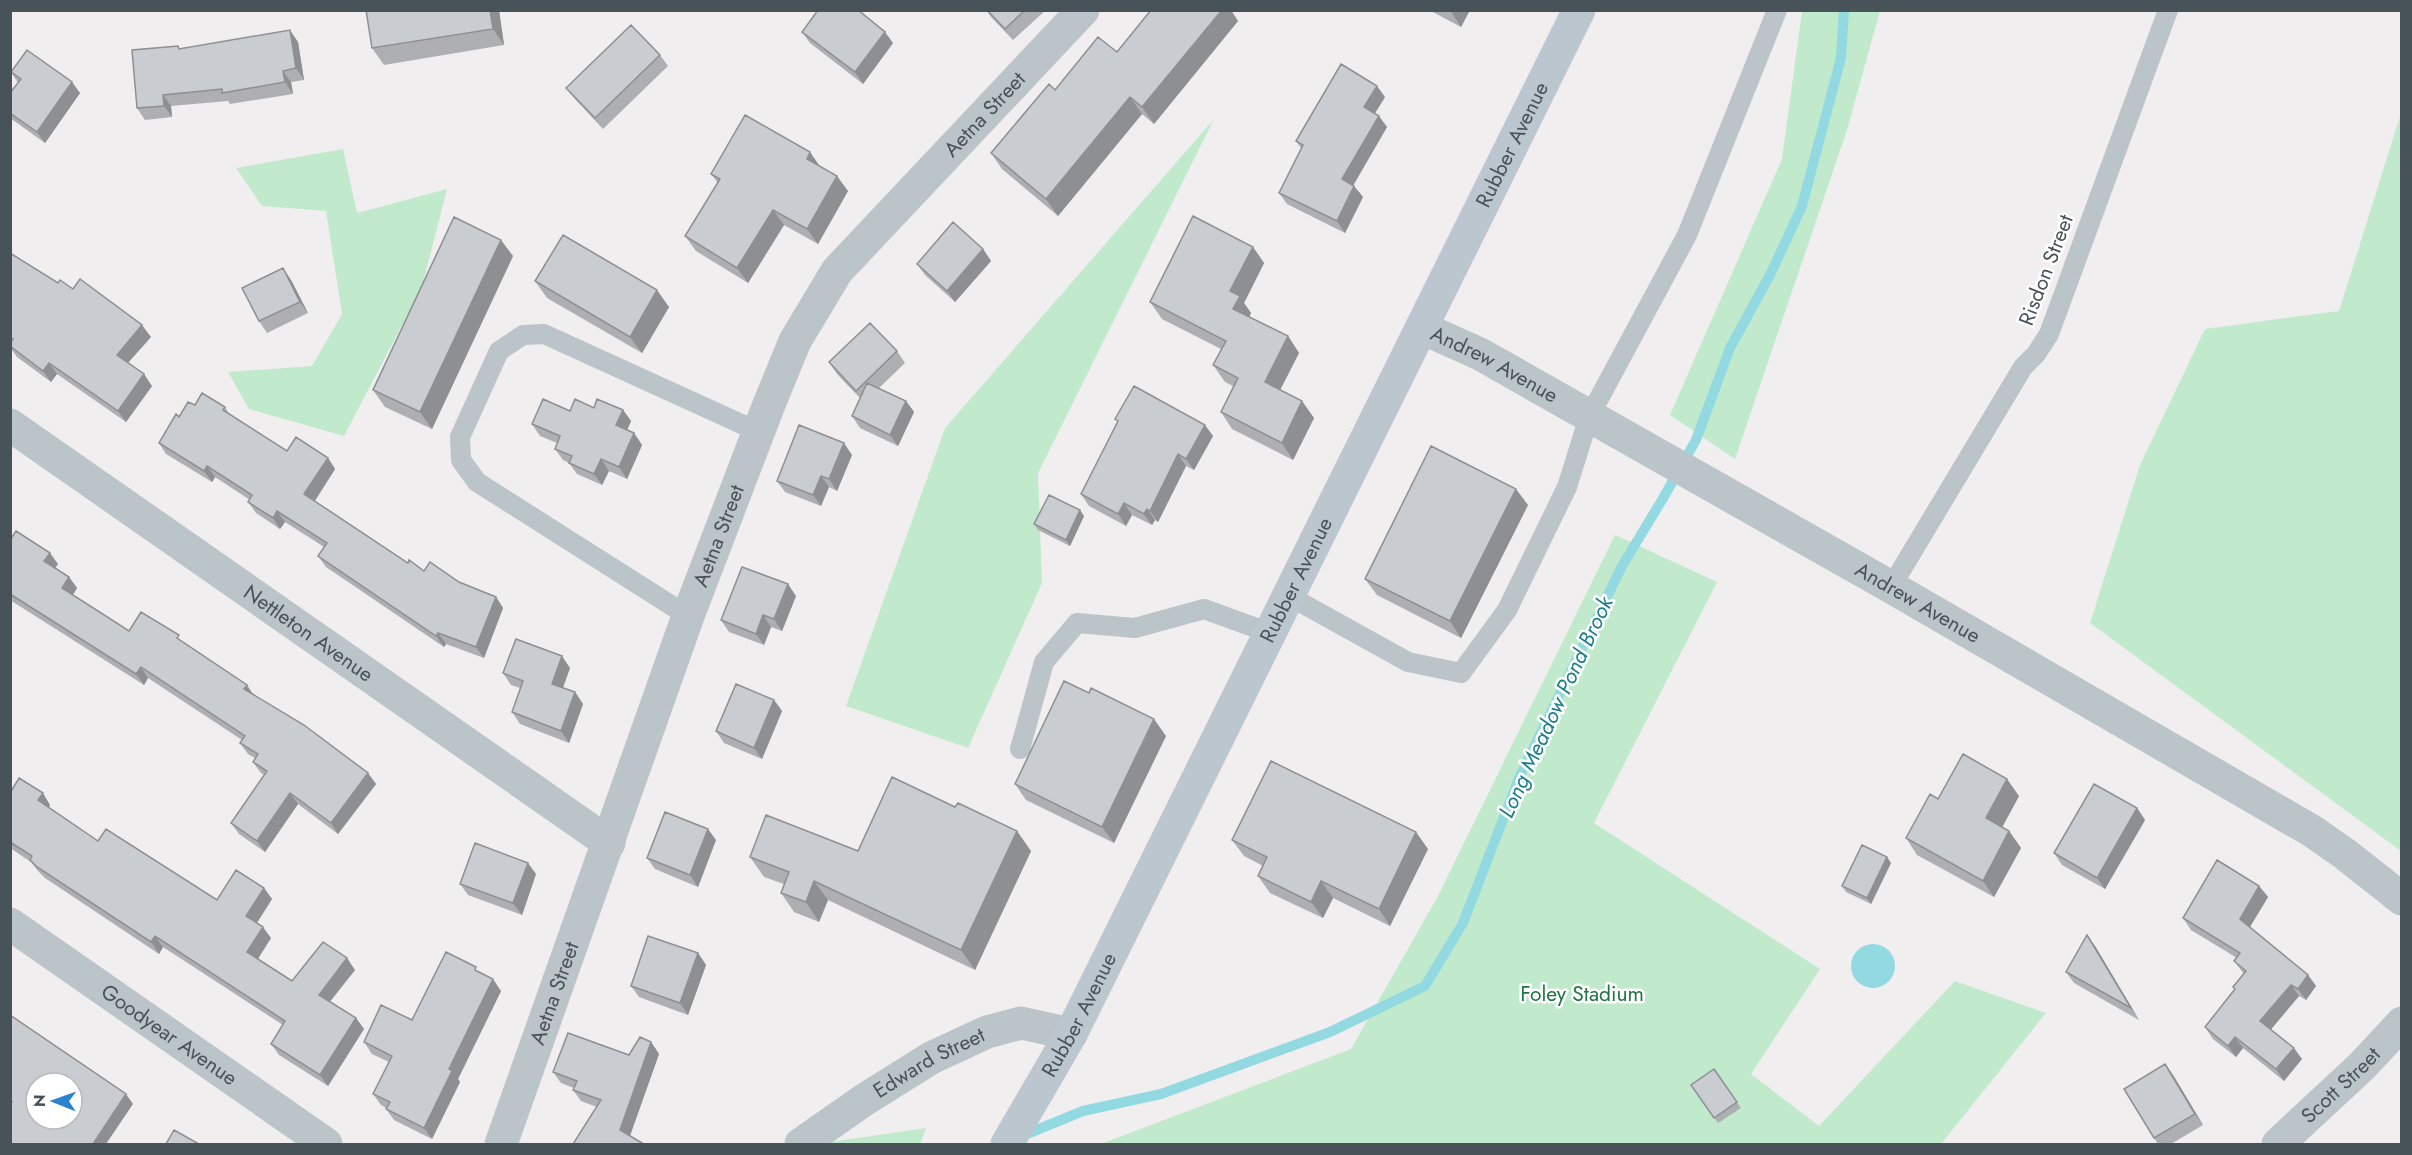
<svg xmlns="http://www.w3.org/2000/svg" width="2412" height="1155" font-family="Jost,sans-serif">
	<rect width="100%" height="100%" fill="#f1eeef"/>
	<path fill="#c1eacd" d="M1802,11H1880L1847,130L1735,459L1670,415L1782,159Z
		M2401,113V851L2090,623L2140,465L2205,329L2339,311Z
		M1214,119L1038,473L1042,583L968,748L846,706L945,428Z
		M343,149L357,213L447,189L422,287L344,436L249,409L228,372L312,366L342,314L326,211L262,206L236,168Z
		M1615,535L1717,582L1594,823L1820,969L1751,1074L1819,1126L1955,981L2046,1013L1941,1144H1101L1351,1049L1438,896Z
		M926,1128L920,1144H827L830,1142Z"/>
	<path fill="#93d9e2" d="M1851 966a22 22 0 1 1 44 0a22 22 0 1 1-44 0Z"/>
	<g fill="none" stroke-linecap="round" stroke-linejoin="round">
		<path stroke="#93d9e2" stroke-width="10" d="M1022,1136L1083,1111L1161,1094L1330,1032L1425,986L1463,923L1519,778L1622,566L1662,500L1696,440L1730,348L1771,273L1802,206L1841,58L1844,10"/>
		<path stroke="#bbc4c9" stroke-width="20" d="M1891,587L2023,367L2036,354L2049,334L2168,10
			M1289,596L1408,662L1461,673L1507,610L1567,487L1589,417L1687,235L1777,10
			M688,616L477,482L461,460L460,437L499,351L523,335L544,334L759,432
			M1020,749L1044,662L1077,623L1135,628L1204,609L1270,633"/>
		<g stroke="#bbc4c9" stroke-width="33">
			<path id="s1" d="M1422,328L1480,354L1891,587L2312,831L2345,854L2402,899"/>
			<path id="s2" d="M10,425L609,843"/>
			<path id="s3" d="M10,924L326,1144"/>
			<path id="s4" d="M501,1144L688,616L768,407L795,341L837,271L1083,10"/>
			<path id="s5" d="M801,1144L864,1100L931,1058L987,1032L1021,1023L1071,1034"/>
			<path id="s6" d="M2278,1144L2362,1066L2402,1023"/>
		</g>
		<path stroke="#bcc6ce" stroke-width="33" id="s7" d="M1007,1144L1071,1034L1579,10"/>
	</g>
	<path fill="#adafb3" d="M499,10L504,45L384,65L372,48Z
		M986,10H1046L1013,40L991,17Z
		M1429,10H1470L1461,27Z
		M1238,21L1154,124L1142,114L1058,216L1002,169L991,153L1055,90L1117,52Z
		M802,32L893,43L863,84L810,43Z
		M298,42L304,80L291,82L293,94L230,104L228,101L171,106L172,117L145,120L137,108L180,48Z
		M660,55L668,66L603,129L575,99L566,88Z
		M11,72L80,93L45,143L10,118V93L18,83Z
		M1385,97L1375,113L1387,127L1353,185L1363,197L1345,233L1287,204L1279,193L1301,148L1296,141Z
		M819,166L848,191L818,244L784,225L748,283L696,251L685,236L718,183L711,174Z
		M1253,247L1264,263L1244,303L1251,313L1249,317L1288,336L1299,353L1280,390L1314,418L1293,460L1232,429L1221,412L1233,386L1225,382L1213,365L1221,349L1162,319L1150,302Z
		M983,249L991,261L955,302L925,275L917,264Z
		M10,253L58,283L73,289L151,337L128,363L152,386L126,422L57,374L51,382L17,357L10,347Z
		M513,256L432,429L385,407L373,390Z
		M291,280L308,313L267,333L259,321Z
		M535,281L669,307L642,353L547,298Z
		M897,351L905,363L879,388L906,401L914,412L898,446L860,428L852,416L860,398L837,374L829,362Z
		M195,405L225,407L229,414L287,451L328,458L335,469L315,501L408,563L424,571L459,582L496,597L503,608L484,658L446,644L444,647L326,567L318,556L324,547L285,522L280,529L256,513L248,502L250,500L215,477L212,482L166,454L159,443Z
		M594,408L623,410L631,421L627,430L634,433L642,445L627,479L609,471L602,485L577,474L569,463L563,460L555,449L557,443L540,436L532,424L570,411Z
		M1115,419L1213,436L1194,470L1186,466L1158,522L1155,520L1152,525L1132,515L1126,526L1089,506L1081,494L1118,423Z
		M852,455L837,491L829,487L821,506L785,492L777,481Z
		M1528,505L1461,638L1377,595L1365,579Z
		M1084,516L1070,546L1038,530L1034,524Z
		M10,540L58,564L55,568L69,577L77,588L73,595L129,631L183,642L376,784L338,834L298,804L265,852L239,834L231,823L264,775L261,773L253,762L255,758L248,754L240,743L242,740L148,678L144,685L10,600Z
		M796,596L782,631L771,627L764,645L729,632L721,620Z
		M570,668L563,688L575,692L583,704L569,743L520,724L512,712L520,688L511,685L503,673Z
		M1089,693L1166,736L1114,843L1026,800L1015,784Z
		M774,700L782,711L762,759L724,743L716,731Z
		M10,793L50,805L49,807L98,841L217,900L264,888L272,899L257,923L271,938L258,959L292,981L355,970L330,1002L356,1018L364,1029L328,1086L279,1055L271,1044L283,1025L163,947L159,954L45,878L38,871L31,862L10,848Z
		M2019,796L2002,827L2009,831L2021,848L1994,897L1917,855L1906,838L1938,799Z
		M2137,808L2145,820L2105,889L2062,865L2054,853Z
		M716,840L698,887L655,869L647,858Z
		M1232,840L1428,849L1390,926L1333,898L1323,918L1270,893L1258,876L1263,866L1244,856Z
		M858,851H1031L975,970L828,900L819,922L794,912L781,893L784,884L764,877L750,857Z
		M1891,863L1871,904L1846,892L1842,886Z
		M536,874L522,915L468,895L460,884Z
		M2259,886L2268,897L2250,927L2308,975L2316,986L2306,1000L2299,996L2271,1029L2302,1059L2284,1081L2243,1048L2236,1057L2213,1039L2205,1027L2235,990L2233,987L2244,974L2234,961L2237,958L2191,930L2183,918Z
		M2095,946L2139,1020L2074,983L2066,972Z
		M698,953L706,965L688,1015L639,997L631,986Z
		M481,973L501,991L458,1079L460,1082L432,1139L394,1120L386,1109V1108L381,1105L373,1094L389,1062L372,1054L364,1042L412,1020Z
		M651,1042L659,1054L630,1136L643,1144H573L597,1107L581,1101L573,1090L574,1088L561,1083L553,1072L629,1055Z
		M2165,1064L2173,1075L2203,1125L2171,1144H2158L2154,1138Z
		M1714,1069L1741,1108L1718,1123L1691,1085Z"/>
	<path fill="#8d8f92" d="M490,10H499L504,45L493,29Z
		M1222,10H1231L1238,21L1154,124L1142,107Z
		M1450,10H1470L1461,27Z
		M290,30L298,42L304,80L296,68Z
		M885,32L893,43L863,84L855,72Z
		M283,71L291,82L293,94L285,82Z
		M72,82L80,93L45,143L37,132Z
		M1377,86L1385,97L1372,118L1364,107Z
		M163,95L171,106L172,117L164,106Z
		M1130,97L1142,114L1058,216L1046,199Z
		M1379,116L1387,127L1350,191L1342,179Z
		M810,152L821,168L807,159Z
		M837,176L848,191L818,244L807,229Z
		M1354,186L1363,197L1345,233L1337,221Z
		M773,210L784,225L748,283L737,268Z
		M501,240L513,256L432,429L420,412Z
		M1253,247L1264,263L1244,303L1251,313L1245,325L1233,309L1230,291Z
		M983,249L991,261L955,302L947,291Z
		M283,268L291,280L308,313L300,302Z
		M657,290L669,307L642,353L630,337Z
		M142,325L151,337L125,366L117,355Z
		M1288,336L1299,353L1276,398L1265,382Z
		M49,363L57,374L51,382L43,371Z
		M144,374L152,386L126,422L118,411Z
		M906,401L914,412L898,446L890,435Z
		M1302,401L1314,418L1293,460L1282,443Z
		M623,410L631,421L624,437L616,425Z
		M1205,425L1213,436L1194,470L1186,459Z
		M634,433L642,445L627,479L619,467Z
		M844,443L852,455L837,491L829,479Z
		M1178,454L1186,466L1158,522L1150,511Z
		M328,458L335,469L312,505L304,494Z
		M601,459L609,471L602,485L594,474Z
		M207,466L215,477L212,482L204,471Z
		M821,476L829,487L821,506L813,495Z
		M1516,489L1528,505L1461,638L1450,621Z
		M1124,503L1132,515L1126,526L1118,514Z
		M1147,509L1155,520L1152,525L1144,514Z
		M1080,510L1084,516L1070,546L1066,540Z
		M277,511L285,522L280,529L273,518Z
		M50,553L58,564L52,572L44,561Z
		M69,577L77,588L70,599L62,588Z
		M788,584L796,596L782,631L774,619Z
		M496,597L503,608L484,658L476,647Z
		M763,615L771,627L764,645L756,634Z
		M438,633L446,644L444,647L436,636Z
		M562,656L570,668L560,695L552,684Z
		M141,667L148,678L144,685L136,674Z
		M247,685L254,696L244,689Z
		M575,692L583,704L569,743L561,731Z
		M774,700L782,711L762,759L754,748Z
		M1154,719L1166,736L1114,843L1102,827Z
		M368,773L376,784L338,834L331,823Z
		M2007,779L2019,796L1998,835L1986,818Z
		M43,793L50,805L46,811L38,800Z
		M290,793L298,804L265,852L257,841Z
		M2137,808L2145,820L2105,889L2097,878Z
		M708,829L716,840L698,887L690,875Z
		M1017,831L1031,851L975,970L961,950Z
		M2009,831L2021,848L1994,897L1983,881Z
		M1416,832L1428,849L1390,926L1379,909Z
		M1887,857L1891,863L1871,904L1867,898Z
		M528,863L536,874L522,915L513,903Z
		M814,881L828,900L819,922L806,902Z
		M1321,881L1333,898L1323,918L1311,902Z
		M2259,886L2268,897L2248,930L2240,919Z
		M264,888L272,899L254,927L246,916Z
		M263,927L271,938L255,963L247,952Z
		M2087,935L2095,946L2139,1020L2131,1008Z
		M155,936L163,947L159,954L151,942Z
		M698,953L706,965L688,1015L680,1003Z
		M347,958L355,970L326,1006L319,995Z
		M2308,975L2316,986L2306,1000L2298,989Z
		M493,979L501,991L458,1079L460,1082L432,1139L424,1128L449,1069Z
		M2291,985L2299,996L2268,1033L2260,1021Z
		M356,1018L364,1029L328,1086L320,1075Z
		M2235,1037L2243,1048L2236,1057L2228,1046Z
		M651,1042L659,1054L628,1141L620,1130Z
		M2294,1048L2302,1059L2284,1081L2276,1069Z
		M2165,1064L2173,1075L2203,1125L2195,1114Z
		M126,1094L133,1104L106,1144H93Z"/>
	<path fill="#c9ccd0" stroke="#8d8f92" stroke-width="1.5" fill-rule="evenodd" d="M366,10H490L493,29L372,48Z
		M818,10H858L885,32L855,72L802,32Z
		M987,10H1025L1005,29Z
		M1151,10H1222L1142,107L1130,97L1046,199L991,153L1049,84L1055,90L1098,37L1117,52Z
		M631,25L660,55L595,118L566,88Z
		M290,30L296,68L283,71L285,82L222,93V89L163,95L164,106L137,108L132,50L178,46L179,49Z
		M27,50L72,82L37,132L10,113V93L21,79L11,72Z
		M1341,64L1377,86L1364,107L1379,116L1342,179L1354,186L1337,221L1279,193L1303,145L1296,141Z
		M745,115L810,152L807,159L837,176L807,229L773,210L737,268L685,236L720,179L711,174Z
		M1193,216L1253,247L1230,291L1240,296L1233,309L1288,336L1265,382L1302,401L1282,443L1221,412L1238,378L1213,365L1226,341L1150,302Z
		M454,217L501,240L420,412L373,390Z
		M953,222L983,249L947,291L917,264Z
		M563,235L657,290L630,337L535,281Z
		M10,253L58,283L60,280L73,289L80,279L142,325L117,355L144,374L118,411L49,363L43,371L10,346V343L13,339L10,337Z
		M283,268L300,302L259,321L242,288Z
		M870,323L897,351L856,391L829,362Z
		M867,383L906,401L890,435L852,416Z
		M1134,386L1205,425L1186,459L1178,454L1150,511L1147,509L1144,514L1124,503L1118,514L1081,494L1118,421L1115,419Z
		M202,393L225,407L223,410L287,451L296,437L328,458L304,494L408,563L409,560L424,571L430,562L459,582L496,597L476,647L438,633L436,636L318,556L327,543L277,511L273,518L248,502L252,495L207,466L204,471L159,443L176,414L179,417L188,402L195,405Z
		M543,399L570,411L575,399L594,408L597,399L623,410L616,425L634,433L619,467L601,459L594,474L569,463L572,456L555,449L560,436L532,424Z
		M799,425L844,443L829,479L821,476L813,495L777,481Z
		M1431,446L1516,489L1450,621L1365,579Z
		M1049,495L1080,510L1066,540L1034,524Z
		M16,531L50,553L44,561L69,577L62,588L129,631L141,612L179,635L177,638L247,685L244,689L304,725L368,773L331,823L290,793L257,841L231,823L267,771L253,762L258,754L240,743L245,736L141,667L136,674L10,594V540Z
		M742,567L788,584L774,619L763,615L756,634L721,620Z
		M516,639L562,656L552,684L575,692L561,731L512,712L523,681L503,673Z
		M1064,681L1089,693L1091,688L1154,719L1102,827L1015,784Z
		M736,684L774,700L754,748L716,731Z
		M1963,754L2007,779L1986,818L2009,831L1983,881L1906,838L1930,794L1938,799Z
		M1271,761L1416,832L1379,909L1321,881L1311,902L1258,876L1267,857L1232,840Z
		M892,777L955,807L958,803L1017,831L961,950L814,881L806,902L781,893L789,872L750,857L766,815L858,851Z
		M19,778L43,793L38,800L98,841L106,829L217,900L236,870L264,888L246,916L263,927L247,952L292,981L323,942L347,958L319,995L356,1018L320,1075L271,1044L285,1021L155,936L151,942L37,867L30,860L32,856L10,842V793Z
		M2094,784L2137,808L2097,878L2054,853Z
		M665,812L708,829L690,875L647,858Z
		M475,843L528,863L513,903L460,884Z
		M1862,845L1887,857L1867,898L1842,886Z
		M2217,860L2259,886L2240,919L2308,975L2298,989L2291,985L2260,1021L2294,1048L2276,1069L2235,1037L2228,1046L2205,1027L2235,989L2233,987L2246,971L2234,961L2240,953L2183,918Z
		M2087,935L2131,1008L2066,972Z
		M648,936L698,953L680,1003L631,986Z
		M446,952L476,967L475,970L493,979L449,1069L452,1071L424,1128L386,1109L390,1102L373,1094L392,1056L364,1042L381,1005L412,1020Z
		M10,1015L126,1094L93,1144H10V1104L12,1102L10,1101ZM36,1083H72V1119H36Z
		M568,1033L629,1055L640,1037L651,1042L620,1130L642,1143L641,1144H573L601,1100L573,1090L577,1081L553,1072Z
		M2165,1064L2195,1114L2154,1138L2124,1089Z
		M1714,1069L1737,1102L1714,1118L1691,1085Z
		M174,1130L199,1144H166Z"/>
	<g text-anchor="middle" dominant-baseline="central" stroke-width="5" stroke-linejoin="round" paint-order="stroke">
		<g font-size="21" fill="#485359" stroke="#fff">
			<text stroke="none"><textPath href="#s4" startOffset="1152">Aetna Street</textPath></text>
			<text stroke="none"><textPath href="#s7" startOffset="1120">Rubber Avenue</textPath></text>
			<text transform="translate(2046 270) rotate(-69)">Risdon Street</text>
			<text stroke="none"><textPath href="#s1" startOffset="81">Andrew Avenue</textPath></text>
			<text stroke="none"><textPath href="#s4" startOffset="646">Aetna Street</textPath></text>
			<text stroke="none"><textPath href="#s7" startOffset="634">Rubber Avenue</textPath></text>
			<text stroke="none"><textPath href="#s1" startOffset="567">Andrew Avenue</textPath></text>
			<text stroke="none"><textPath href="#s2" startOffset="364">Nettleton Avenue</textPath></text>
			<text stroke="none"><textPath href="#s4" startOffset="160">Aetna Street</textPath></text>
			<text stroke="none"><textPath href="#s7" startOffset="148">Rubber Avenue</textPath></text>
			<text stroke="none"><textPath href="#s3" startOffset="194">Goodyear Avenue</textPath></text>
			<text stroke="none"><textPath href="#s5" startOffset="152">Edward Street</textPath></text>
			<text stroke="none"><textPath href="#s6" startOffset="86">Scott Street</textPath></text>
		</g>
		<g font-size="21" fill="#217342" stroke="#fff">
			<text x="1582" y="994">Foley Stadium</text>
		</g>
		<g font-size="22" font-style="italic" fill="#1b7f8b" stroke="#fff">
			<text transform="translate(1555 707) rotate(-65)">Long Meadow Pond Brook</text>
		</g>
	</g>
	<rect width="2412" height="1155" fill="none" stroke="#485359" stroke-width="24"/>
	<g transform="translate(54 1101) rotate(271)"><circle r="28" fill="#ffffff" stroke="#b6babd" stroke-width="1.5"/>
	<path d="M0-4.5L10 22L0 15L-10 22Z" fill="#2d82cc"/>
	<text y="-9" font-size="16" font-weight="bold" text-anchor="middle" fill="#485359">N</text>
	</g>
</svg>
